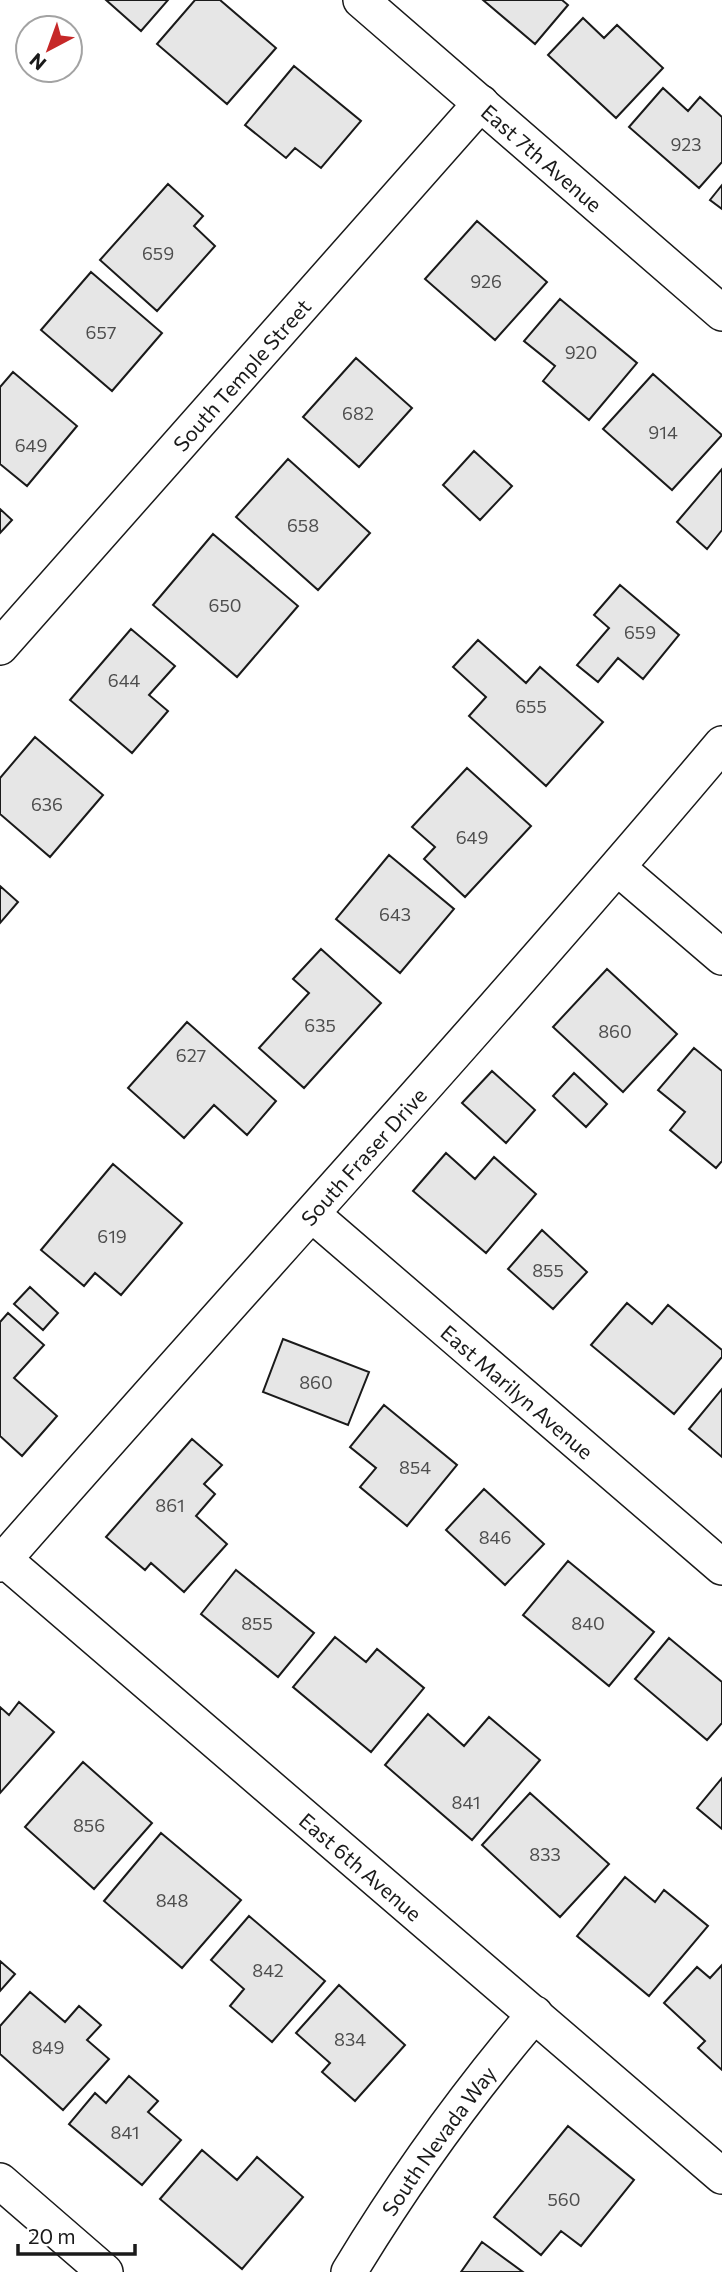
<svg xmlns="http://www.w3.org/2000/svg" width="722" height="2272" font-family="Commissioner,sans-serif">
	<rect width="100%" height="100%" fill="#fff"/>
	<path fill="#e6e6e6" stroke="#1a1a1a" stroke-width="2" d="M106,0H168L141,31Z
		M195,0H220L276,48L227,104L157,44Z
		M483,0H562L568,5L535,44Z
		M583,18L604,38L617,25L663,68L616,118L548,55Z
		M294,66L361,121L321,168L295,148L286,158L245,125Z
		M663,88L688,111L700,97L722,117V162L699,188L629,127Z
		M168,184L203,216L194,226L215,246L157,311L100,260Z
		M722,185V209L710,200Z
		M477,221L547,282L495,340L425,279Z
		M91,272L162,333L112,391L41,330Z
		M560,299L637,363L589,420L543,381L555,366L524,341Z
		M356,358L412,408L359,467L303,417Z
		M13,372L77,426L27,486L0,464V387Z
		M653,374L722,435L672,490L603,429Z
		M474,451L512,486L480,520L443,485Z
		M288,459L370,533L318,590L236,517Z
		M722,469V530L707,549L677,522Z
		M0,509L12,520L0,533Z
		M213,534L298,606L237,677L153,605Z
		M620,585L679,635L643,679L618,658L598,682L577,665L609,628L594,615Z
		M131,629L175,666L149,695L168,711L132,753L70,700Z
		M478,640L526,683L540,667L603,722L546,786L469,716L486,697L453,667Z
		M35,737L103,795L50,857L0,814V778Z
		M467,768L531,826L465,897L424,859L435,847L412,827Z
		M389,855L454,909L400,973L336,919Z
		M0,886L18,902L0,923Z
		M321,949L381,1003L304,1088L259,1048L309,993L293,979Z
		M607,969L677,1034L623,1092L553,1027Z
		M187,1022L276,1101L247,1135L214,1105L184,1138L128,1088Z
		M694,1048L722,1071V1161L716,1168L670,1130L685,1112L658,1090Z
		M492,1071L535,1110L506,1143L462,1103Z
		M574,1073L607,1104L586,1127L553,1096Z
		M446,1153L475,1179L494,1157L536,1194L486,1253L413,1191Z
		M113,1164L182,1223L121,1295L95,1273L84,1286L41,1250Z
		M542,1230L587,1272L553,1309L508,1269Z
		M30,1287L58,1313L43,1330L14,1304Z
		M627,1303L652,1324L668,1305L722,1350V1357L674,1414L591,1345Z
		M8,1313L44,1345L14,1378L57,1416L22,1456L0,1436V1322Z
		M283,1339L369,1372L348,1425L263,1392Z
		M722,1389V1457L689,1429Z
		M384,1405L457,1465L407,1526L360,1487L376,1468L350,1447Z
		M192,1439L222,1465L204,1484L215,1494L196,1516L227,1544L184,1592L151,1563L145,1570L106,1537Z
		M484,1489L544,1544L505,1585L446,1530Z
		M568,1561L654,1632L609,1686L523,1615Z
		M236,1570L314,1633L278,1677L201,1614Z
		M335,1637L366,1662L377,1649L424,1688L371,1752L293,1687Z
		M669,1638L722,1682V1723L707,1740L635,1679Z
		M19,1702L54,1732L0,1793V1707L9,1715Z
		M428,1714L464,1746L489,1717L540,1760L472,1840L385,1765Z
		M83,1762L152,1823L94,1889L25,1827Z
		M722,1778V1829L697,1808Z
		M530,1793L609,1864L560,1917L482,1845Z
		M161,1833L241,1900L182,1968L104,1901Z
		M625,1877L655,1902L664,1890L708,1926L649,1996L577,1936Z
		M249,1916L325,1981L272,2042L230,2006L244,1989L211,1960Z
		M0,1961L15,1974L0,1991Z
		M722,1965V2070L698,2048L705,2041L664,2003L697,1967L710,1978Z
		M339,1985L405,2045L355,2101L322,2072L330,2063L296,2033Z
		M30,1992L65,2022L79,2006L101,2025L87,2040L109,2059L63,2110L0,2054V2026Z
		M129,2076L158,2101L148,2112L181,2140L142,2185L69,2124L95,2093L106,2103Z
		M568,2126L634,2180L581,2246L561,2231L541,2255L494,2217Z
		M202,2150L237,2180L257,2157L303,2197L242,2269L160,2199Z
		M482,2242L523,2272H461Z"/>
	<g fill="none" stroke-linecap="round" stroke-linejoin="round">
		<g stroke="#1a1a1a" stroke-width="38">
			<g id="street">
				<path id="s1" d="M361,0L722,313"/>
				<path id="s2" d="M0,647L481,103"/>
				<path d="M618,868L722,957"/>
				<path id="s3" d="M313,1215L722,1567"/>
				<path id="s4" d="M0,1556L722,2176"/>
				<path id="s5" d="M0,1564C240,1290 487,1023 722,744"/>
				<path d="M0,2181L105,2272"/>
				<path id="s6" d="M349,2272C404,2181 466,2095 535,2014"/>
			</g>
		</g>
		<use href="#street" stroke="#fff" stroke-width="35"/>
	</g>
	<g text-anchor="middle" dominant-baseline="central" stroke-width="5" stroke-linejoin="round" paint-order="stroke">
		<g font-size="18" fill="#4d4d4d">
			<text x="686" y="144">923</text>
			<text x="158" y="253">659</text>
			<text x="486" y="281">926</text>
			<text x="101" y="332">657</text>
			<text x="581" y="352">920</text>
			<text x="358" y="413">682</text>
			<text x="663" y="432">914</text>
			<text x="31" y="445">649</text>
			<text x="303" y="525">658</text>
			<text x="225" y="605">650</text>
			<text x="640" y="632">659</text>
			<text x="124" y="680">644</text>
			<text x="531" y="706">655</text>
			<text x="47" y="804">636</text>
			<text x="472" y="837">649</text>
			<text x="395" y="914">643</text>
			<text x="320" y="1025">635</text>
			<text x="615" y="1031">860</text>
			<text x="191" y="1055">627</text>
			<text x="112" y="1236">619</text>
			<text x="548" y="1270">855</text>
			<text x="316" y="1382">860</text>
			<text x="415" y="1467">854</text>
			<text x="170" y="1505">861</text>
			<text x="495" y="1537">846</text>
			<text x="257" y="1623">855</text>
			<text x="588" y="1623">840</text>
			<text x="466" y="1802">841</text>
			<text x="89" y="1825">856</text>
			<text x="545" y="1854">833</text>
			<text x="172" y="1900">848</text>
			<text x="268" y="1970">842</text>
			<text x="350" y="2039">834</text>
			<text x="48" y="2047">849</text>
			<text x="125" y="2132">841</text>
			<text x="564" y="2199">560</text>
		</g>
		<g font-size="21" fill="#1a1a1a" stroke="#fff">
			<text stroke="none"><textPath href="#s1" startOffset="240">East 7th Avenue</textPath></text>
			<text stroke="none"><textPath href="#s2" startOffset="364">South Temple Street</textPath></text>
			<text stroke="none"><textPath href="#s5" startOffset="546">South Fraser Drive</textPath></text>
			<text stroke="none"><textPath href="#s3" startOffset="270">East Marilyn Avenue</textPath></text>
			<text stroke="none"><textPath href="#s4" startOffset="476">East 6th Avenue</textPath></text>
			<text stroke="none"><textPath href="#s6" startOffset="159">South Nevada Way</textPath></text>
		</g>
	</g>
	<g transform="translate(49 49) rotate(221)"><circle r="33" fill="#ffffff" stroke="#a3a3a3" stroke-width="2"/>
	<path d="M0-5L12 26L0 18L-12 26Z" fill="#c62828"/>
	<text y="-10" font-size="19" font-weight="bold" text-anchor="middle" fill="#1a1a1a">N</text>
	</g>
	<path d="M18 2244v10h117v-10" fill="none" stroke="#1a1a1a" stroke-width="3.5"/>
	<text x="28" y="2244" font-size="21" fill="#1a1a1a" stroke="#ffffff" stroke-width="5" paint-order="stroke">20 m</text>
</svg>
